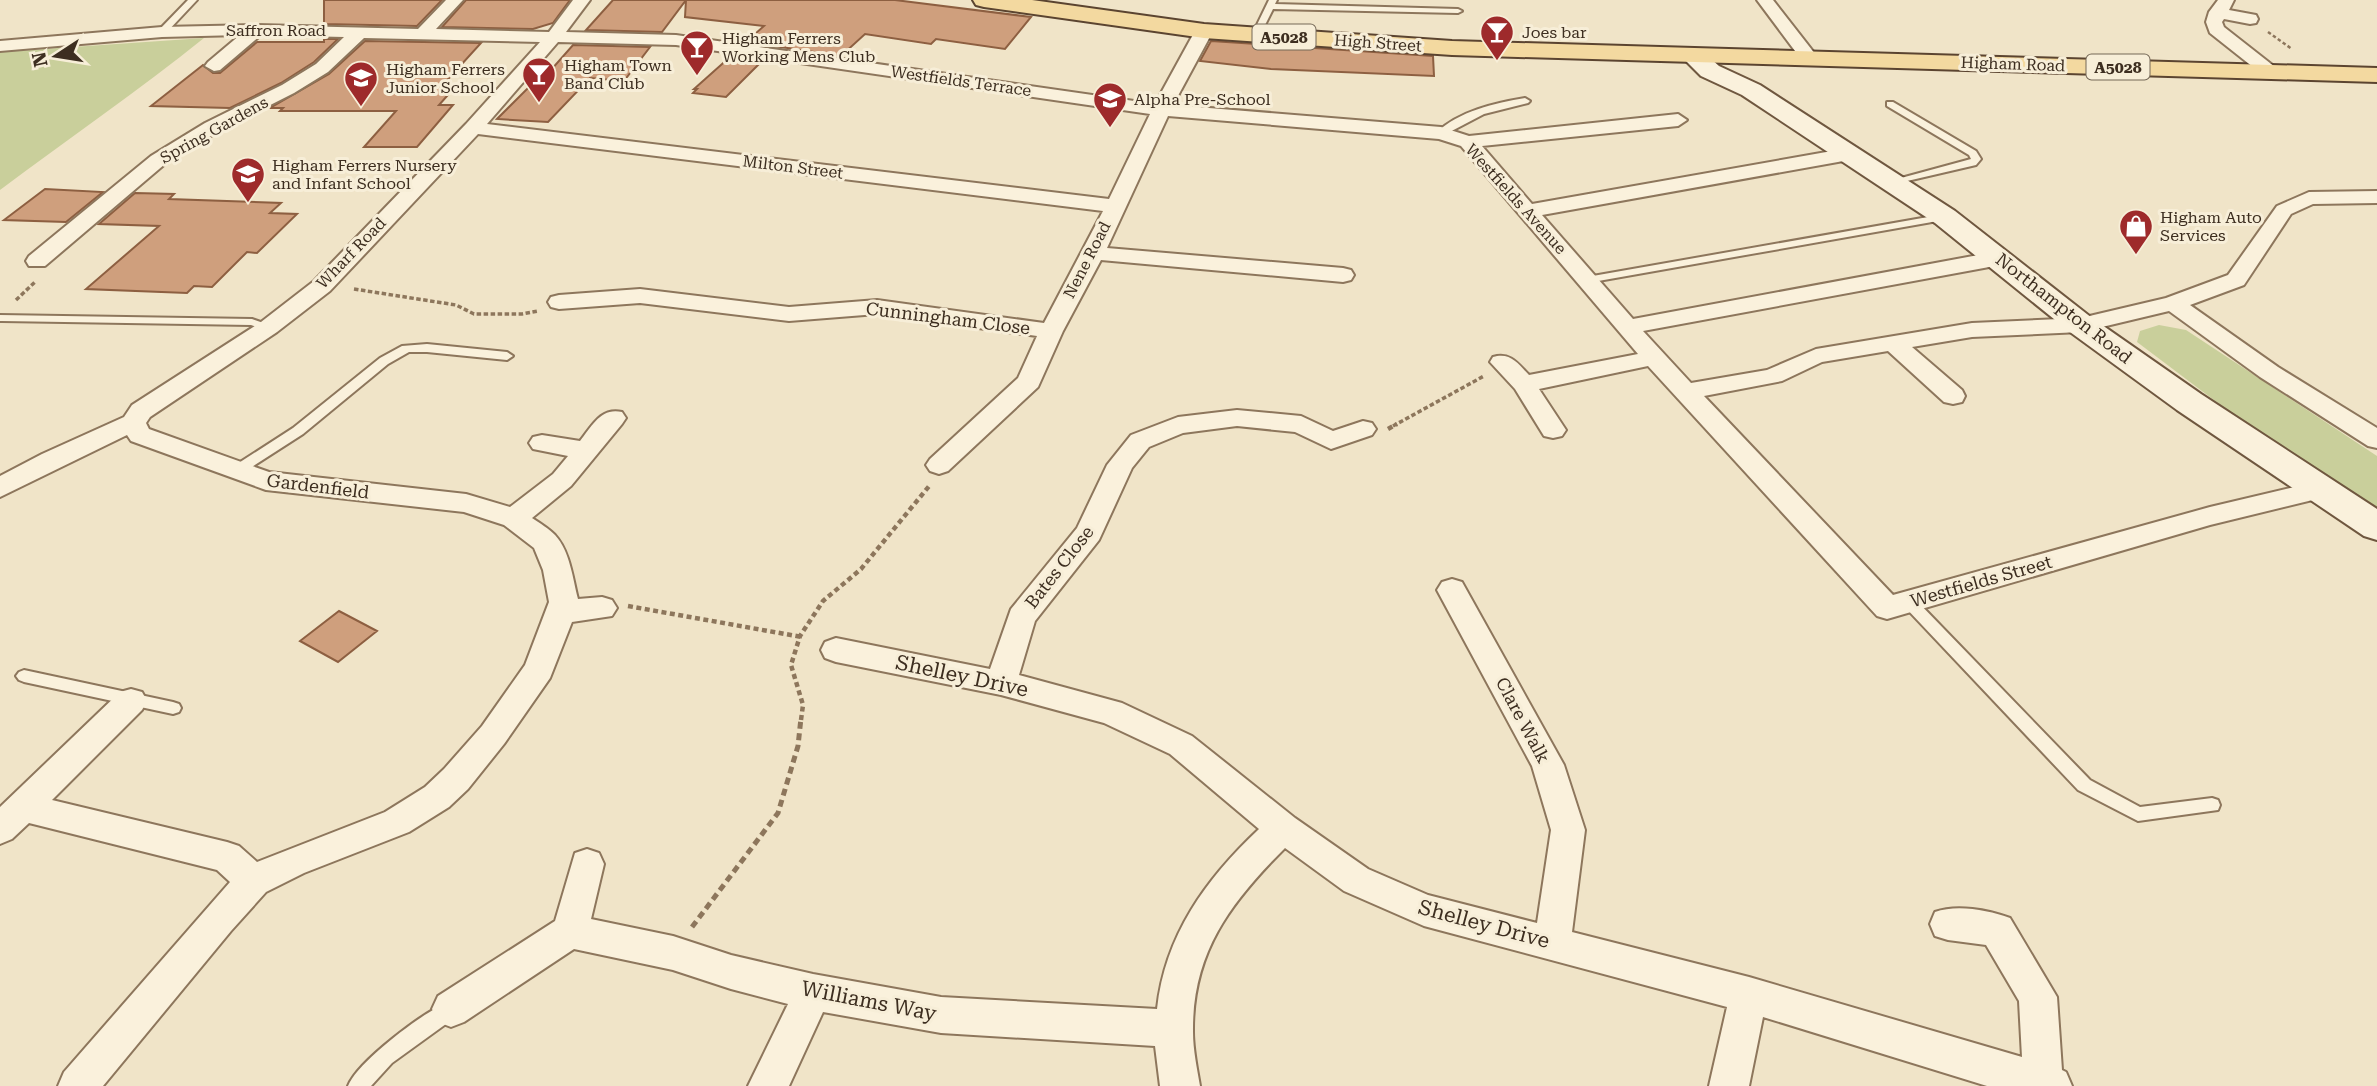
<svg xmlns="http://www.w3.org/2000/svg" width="2377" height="1086" font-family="'Roboto Serif',serif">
	<rect width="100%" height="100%" fill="#f0e4c8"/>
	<path fill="#c9cf9b" d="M204,38C138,91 68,139 0,190V52Z
		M2159,325L2186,330L2377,456V507L2247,425L2137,342L2140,331Z"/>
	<path fill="#cf9f7d" stroke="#8d5f41" stroke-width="2" d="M324,0H442L417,26L324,24Z
		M466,0H570L553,23L533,29L442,27Z
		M613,0H686L662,32L586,30Z
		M686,0H895L1031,17L1005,49L936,39L931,44L865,34L841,56L746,42L764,26L685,17Z
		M324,39H338L314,62L281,83L230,108L151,106L203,65L213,73H220L257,42H324Z
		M365,41L481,43L441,87H455L439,105H453L417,147H364L396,111H280L283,108H270L329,74Z
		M1211,41L1433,56L1434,76L1271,69L1200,61Z
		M573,45L650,47L624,81L590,78L548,122L497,119L530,86L536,87Z
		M731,56L763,60L726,97L693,93L697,89H694Z
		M45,189L103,192L66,222L4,220Z
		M135,193L174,194L169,199L281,203L270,213L297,214L257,253L247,252L212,287L194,286L187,293L86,289L159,226L99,224Z
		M339,611L377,631L338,662L300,641Z"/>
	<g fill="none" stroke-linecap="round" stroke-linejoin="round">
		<g stroke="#8d765c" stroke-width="4">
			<path id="lane" d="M188,0H197L165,34H159V30Z
				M1269,0H1277L1275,4L1458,9L1462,11L1458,13L1273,9L1259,37H1253L1252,35Z
				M1525,98L1530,101L1528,103L1484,114L1444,135L1436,133C1459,111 1495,103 1525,98Z
				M1887,102H1893L1976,151L1981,159L1976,165L1890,185V181L1971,159L1969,155L1887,106Z
				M1945,214L1950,217L1949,219L1587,283L1581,280L1587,277Z
				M0,315L252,319L275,327L269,331L251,325L2,321H0Z
				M427,344L507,352L513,356L507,360L427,352H409L388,364L303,434L241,474H231L229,471L231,468L293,428L380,358L402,346Z
				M1909,597L1914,598L2090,780L2140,807L2212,798L2218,800L2220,805L2218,810L2138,821L2078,790L1904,606L1902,602L1904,598Z
				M24,670L173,702L179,704L181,708L179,712L173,714L24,682L19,680L16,676L19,672Z
				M450,1001L457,1004L459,1010L457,1016L392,1063L371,1086H348C358,1061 425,1011 450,1001Z"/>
		</g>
		<g stroke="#8d765c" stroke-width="4">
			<path id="street" d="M446,0H463L436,29L549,32L573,0H590L566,32L676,35L1155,104L1195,31L1204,26L1213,31L1173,105L1441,127L1469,136L1678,114L1687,120L1678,126L1482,146L1532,204L1849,148L1856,150L1859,154L1856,158L1849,160L1542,215L1633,319L2000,251L2008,253L2011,258L2008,263L2000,265L1643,331L1691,383L1767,370L1816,349L1972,323L2081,318L2166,298L2228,275L2277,206L2309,192L2377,191V203L2313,204L2291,214L2244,285L2190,305L2278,367L2377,428V448L2368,446L2260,377L2169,311L2081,332L1972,337L1912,347L1962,390L1965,396L1962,402L1953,404L1944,402L1888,351L1822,362L1782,381L1704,396L1893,595L2210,507L2320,481L2329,484L2333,490L2329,496L2210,525L1887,619L1877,616L1648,366L1539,389L1566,430L1562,436L1553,438L1544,436L1515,389L1490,362L1493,357C1511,352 1518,364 1529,375L1638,354L1461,146L1439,139L1168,116L1107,248L1343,268L1351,270L1354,275L1351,280L1343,282L1101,260L1063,331L1038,387L948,471L939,474L930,471L926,465L930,459L1018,378L1037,336L877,314L789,321L640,303L559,309L551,307L548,302L551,297L559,295L640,289L789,307L877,300L1044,323L1103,211L478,134L330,291L277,332L150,417L146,423L149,429L269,472L466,494L510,507L553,474L568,456L533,449L529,443L533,437L542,435L580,441C592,426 601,407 622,412L626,418L622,424L571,486L532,518C540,523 549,529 555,535C570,551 573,580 578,599L602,597L612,600L617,608L612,616L572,622L550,678L504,744L468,789L449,807L409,832L304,873L266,892L231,931L103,1086H58L64,1072L230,882L217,870L29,823L12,839L0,844V807L120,692L131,689L142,692L147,701L142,710L52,800L227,842L239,846L257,862L385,812L425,787L444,769L482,726L525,665L549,602L543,570L534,548L504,525L464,512L266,490L131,441L127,435L0,497V476L42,454L124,417L132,405L261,322L314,281L466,124L540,42L364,38L328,72L294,93L219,131L165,164L45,266H29L26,261L29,256L151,156L205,123L282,85L316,64L344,37L261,35L220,70L214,71L205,66L208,62L240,35L162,37L0,51V41L162,27L257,25L418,29ZM558,42L676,45L1150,114L1109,199L487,124Z
				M1757,0H1773L1819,59L1816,63H1804Z
				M2218,0H2234L2229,10L2256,15L2258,19L2256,23L2250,24L2224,19L2222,22L2224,27L2275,67L2278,71L2275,75H2263L2210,33L2206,22L2209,12Z
				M1237,410L1301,416L1333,431L1363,421L1372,423L1376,429L1372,435L1331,449L1295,432L1237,426L1183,433L1149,447L1132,468L1099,540L1035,621L1019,675L1122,703L1192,736L1295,818L1368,869L1428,895L1537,923L1551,830L1532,766L1437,590L1442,582L1452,579L1462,582L1564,765L1585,830L1572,932L1749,977L2022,1057L2019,1001L1986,945L1948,940L1935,936L1930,924L1935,912C1957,904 1988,910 2010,918L2057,997L2062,1070L2066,1072L2072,1086H1987L1763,1017L1749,1086H1709L1727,1007L1424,926L1344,891L1285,848C1231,902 1192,952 1193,1032C1193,1050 1197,1068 1200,1086H1160L1155,1046L941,1033L823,1012L789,1086H748L788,1004L731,989L673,970L574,949L464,1022L451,1027L438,1022L432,1009L438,996L555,921L575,853L587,849L599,853L604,864L591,919L673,936L731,955L813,974L941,997L1157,1009C1165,935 1206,879 1259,829L1170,754L1104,723L1001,695L836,662L825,658L821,650L825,642L836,638L990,669L1011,609L1077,528L1107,465L1131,435L1178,417Z"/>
		</g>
		<g stroke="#6f573f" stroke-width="4">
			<path id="secondary" d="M1693,49L1702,51L1719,66L1760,85L1955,211L2092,318L2201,394L2377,509V540L2364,536L2177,410L2070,332L1935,223L1742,95L1701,76L1681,56L1684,51Z"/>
		</g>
		<g stroke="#5b4430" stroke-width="4">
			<path id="primary" d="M973,0H1032L1204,24L1452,41L2377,68V82L1452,55L1204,38L984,7L976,5Z"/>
		</g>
		<path stroke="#8d765c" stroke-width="2.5" stroke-dasharray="3.5 2.5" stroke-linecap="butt" d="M2268,32L2292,49"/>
		<path stroke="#8d765c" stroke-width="3.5" stroke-dasharray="4.5 2.5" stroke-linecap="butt" d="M354,289L456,305L474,314H522L538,311
			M16,300L35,282
			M1393,426L1484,376"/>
		<path stroke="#8d765c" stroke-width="4.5" stroke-dasharray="5 3.5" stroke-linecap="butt" d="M1388,429L1397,424
			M628,606L802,637
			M801,720L803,705L791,665L800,636L823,601L861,569L930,485"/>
		<path stroke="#8d765c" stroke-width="5" stroke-dasharray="7 4.5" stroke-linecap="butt" d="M692,927L778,813L798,746L801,718"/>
		<use href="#lane" fill="#faf1dc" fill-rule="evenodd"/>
		<use href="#street" fill="#faf1dc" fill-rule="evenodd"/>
		<use href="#secondary" fill="#faf1dc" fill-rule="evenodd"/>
		<use href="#primary" fill="#f3d9a0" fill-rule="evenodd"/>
	</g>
	<defs>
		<g id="bar-pin" transform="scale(1.75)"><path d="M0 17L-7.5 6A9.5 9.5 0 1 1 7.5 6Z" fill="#9e2a2b" stroke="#f7eed8"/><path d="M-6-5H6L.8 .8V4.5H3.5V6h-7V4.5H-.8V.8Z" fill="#fff"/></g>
		<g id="school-pin" transform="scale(1.75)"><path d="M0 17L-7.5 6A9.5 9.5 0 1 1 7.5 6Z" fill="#9e2a2b" stroke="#f7eed8"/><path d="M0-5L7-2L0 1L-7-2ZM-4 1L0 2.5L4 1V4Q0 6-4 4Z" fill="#fff"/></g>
		<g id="shop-pin" transform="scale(1.75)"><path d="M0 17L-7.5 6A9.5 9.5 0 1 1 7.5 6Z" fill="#9e2a2b" stroke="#f7eed8"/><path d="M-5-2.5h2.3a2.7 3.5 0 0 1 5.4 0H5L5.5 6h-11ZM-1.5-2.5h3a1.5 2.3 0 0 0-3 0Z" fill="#fff"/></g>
	</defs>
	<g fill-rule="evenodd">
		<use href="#bar-pin" x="1497" y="32"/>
		<use href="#bar-pin" x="697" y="47"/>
		<use href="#bar-pin" x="539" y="74"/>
		<use href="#school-pin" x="361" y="78"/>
		<use href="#school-pin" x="1110" y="99"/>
		<use href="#school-pin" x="248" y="174"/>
		<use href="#shop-pin" x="2136" y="226"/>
	</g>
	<g text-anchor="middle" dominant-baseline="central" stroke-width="6" stroke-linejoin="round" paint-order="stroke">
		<g font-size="16" fill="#3d2e20" stroke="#f7eed8">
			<text x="276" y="30">Saffron Road</text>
			<text transform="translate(1378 43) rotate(4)">High Street</text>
			<text transform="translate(2013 64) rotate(2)">Higham Road</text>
			<text transform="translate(961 81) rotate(8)">Westfields Terrace</text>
			<text transform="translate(214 130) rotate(-29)">Spring Gardens</text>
			<text transform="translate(793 167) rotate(7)">Milton Street</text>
			<text transform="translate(1516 199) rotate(48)">Westfields Avenue</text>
			<text transform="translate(351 253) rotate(-46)">Wharf Road</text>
			<text transform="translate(1087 260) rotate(-63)">Nene Road</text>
		</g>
		<g font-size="16" fill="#3d2e20" stroke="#f7eed8" text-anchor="start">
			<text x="1522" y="32">Joes bar</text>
			<text x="722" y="38">Higham Ferrers<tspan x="722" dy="18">Working Mens Club</tspan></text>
			<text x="564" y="65">Higham Town<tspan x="564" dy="18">Band Club</tspan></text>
			<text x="386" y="69">Higham Ferrers<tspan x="386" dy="18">Junior School</tspan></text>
			<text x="1134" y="99">Alpha Pre-School</text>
			<text x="272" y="165">Higham Ferrers Nursery<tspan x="272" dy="18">and Infant School</tspan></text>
			<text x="2160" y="217">Higham Auto<tspan x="2160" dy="18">Services</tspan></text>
		</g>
		<g fill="#f7eed8" stroke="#756857" stroke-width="2">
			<rect x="1252.5" y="24.5" width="63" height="25" rx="5"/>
			<rect x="2086.5" y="54.5" width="63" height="25" rx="5"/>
		</g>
		<g font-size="16" font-weight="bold" fill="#3d2e20">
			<text x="1284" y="37">A5028</text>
			<text x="2118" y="67">A5028</text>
		</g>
		<g font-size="18" fill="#3d2e20" stroke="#f7eed8">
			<text transform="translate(2064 308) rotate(38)">Northampton Road</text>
			<text transform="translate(948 318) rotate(7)">Cunningham Close</text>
			<text transform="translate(318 486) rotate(7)">Gardenfield</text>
			<text transform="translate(1059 567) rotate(-52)">Bates Close</text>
			<text transform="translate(1981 581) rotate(-16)">Westfields Street</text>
			<text transform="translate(1523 720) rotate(62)">Clare Walk</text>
		</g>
		<g font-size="21" fill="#3d2e20" stroke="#f7eed8">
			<text transform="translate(962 676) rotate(12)">Shelley Drive</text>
			<text transform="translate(1484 924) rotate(15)">Shelley Drive</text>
			<text transform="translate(869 1001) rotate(11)">Williams Way</text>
		</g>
	</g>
	<g transform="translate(56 56) rotate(258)" stroke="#f7eed8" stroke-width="5" paint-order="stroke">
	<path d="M0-5L12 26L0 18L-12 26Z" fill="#3d2e20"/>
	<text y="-10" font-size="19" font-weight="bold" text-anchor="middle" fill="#3d2e20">N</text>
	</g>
</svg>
